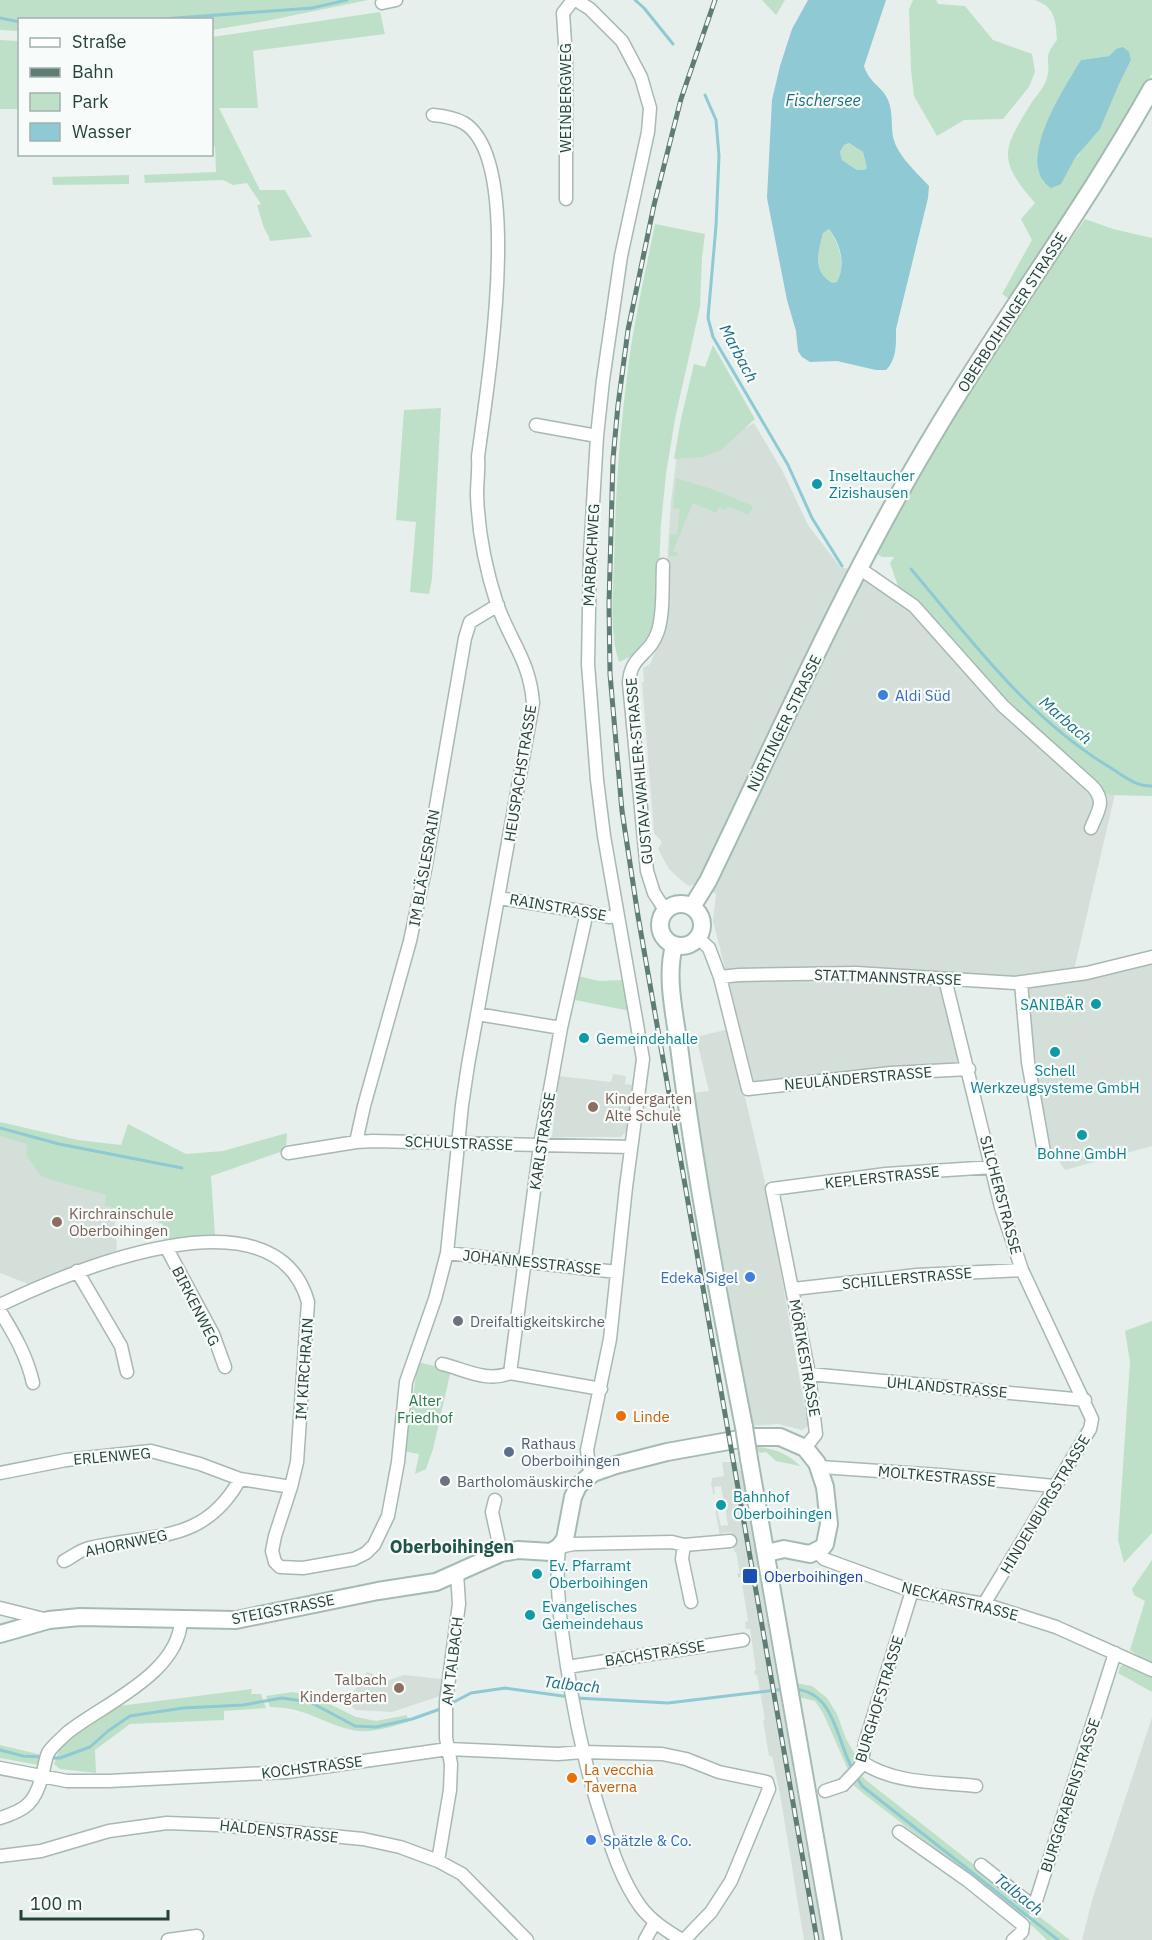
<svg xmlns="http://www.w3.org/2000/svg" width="1152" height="1940" font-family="'IBM Plex Sans',sans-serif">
	<rect width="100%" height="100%" fill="#e6efeb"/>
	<path fill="#d4dfda" d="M754,423L783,472L808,525L841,568L876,570L918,602L1115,794L1074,970L1014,978L937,975L958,1060L951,1066L754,1082L713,921L716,894L697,884L689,886L682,881L669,869L658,849L662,842L654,833L642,682H644L643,668L650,664L660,641L663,626L671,501L678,447L732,436Z
		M1152,963V1146L1065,1170L1051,1150L1045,1133L1026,988L1094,977Z
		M729,1029L776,1229H773L808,1426L802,1430L778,1424L752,1426L693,1093L709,1091L696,1037Z
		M613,1074L626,1076L625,1084L634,1085L628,1129L621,1137H552L559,1076L611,1082Z
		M0,1135L30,1142L113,1194L117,1250L31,1285L0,1273Z
		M722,1462H738L740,1471H744L751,1513L749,1517L766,1616H770L771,1625L768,1627L789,1744L794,1749L798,1770L793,1772L823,1940H804L780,1794L772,1756H769L763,1720L765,1719L757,1675H755L754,1671L756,1670L750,1629H746L745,1622L748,1621L741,1577H738L737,1574L740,1573L736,1552H734L731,1532L722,1533V1536H720L715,1509H717L721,1526L728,1525L721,1486L714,1487L715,1494H713L711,1482L712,1481V1478L724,1476Z
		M367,1672L389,1680L404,1675L442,1679L440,1696L392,1712L356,1710L346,1703Z
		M1152,1717V1940H1082L1093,1897Z"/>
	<path fill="#bfe0c8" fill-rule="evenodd" d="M0,0H368L266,21L212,30V20H20L19,31L0,30Z
		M762,0H785L776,15Z
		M913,0H936L938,4L965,6L993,40L1032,54L1035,72L1029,87L1003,119L964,120L937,136L914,96L911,70L909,9Z
		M1034,0H1152V74L1085,188L1011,300L1002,294L1032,240L1021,219L1035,203C996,158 1003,149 1032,102C1037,95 1045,86 1047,78C1052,59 1041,60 1057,40C1056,21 1055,6 1034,0ZM1116,49L1131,60L1079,155L1044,183L1038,170V153L1081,60L1109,56Z
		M380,12L385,34L253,51L258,108H219L260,190H285L312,237L270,241L269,237L264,228L257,205L261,204L247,183L233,185L223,180L145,183L144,175L216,172L215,147L212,144V37Z
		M0,40L19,41V109H0Z
		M849,143L863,152L867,168L864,170H857L842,160L840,152L844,145Z
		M129,175V184L53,185L52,177Z
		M1085,219L1113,229L1152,238V796L1110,795L1100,790L1004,704L924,611L898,586L890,563L894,557H882L877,554C931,433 1011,327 1085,219Z
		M655,224L705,234L702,257L700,307L675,419L666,474L661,524L657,612L653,630L642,651L619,662C609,631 613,595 614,563C615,500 619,438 627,376C633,325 645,274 655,224Z
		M829,229C840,246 846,264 837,282L832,284C812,269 818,254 823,233Z
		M713,345L755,419L721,450L703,457L674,459L681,419L694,364L705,367Z
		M441,408L432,579L429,594L410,592L416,522L396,520L404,410Z
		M676,478L715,490L753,506L749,515L728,506L725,510L719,507L716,513L693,503L673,551L678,553L677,556H669L670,534H677L680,509L673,508Z
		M578,976L599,981L624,980L630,1011L575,1000Z
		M0,1122L78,1140L121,1145L128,1124L186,1154L223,1151L287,1133L286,1150L211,1176L215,1235L164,1239L163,1224L105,1205L106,1195L42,1177L26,1155L27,1144L0,1136Z
		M1152,1321V1533L1124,1563L1118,1540L1130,1362L1125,1331Z
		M418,1362L451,1370L433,1449L426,1469L415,1474L419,1454L403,1451L407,1397L413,1396Z
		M757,1447C773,1448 789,1454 800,1466L776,1461L766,1452L759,1453Z
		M1152,1560V1665L1130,1650L1145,1601L1134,1595L1132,1589Z
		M1123,1665L1152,1677V1692L1118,1673L1120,1667Z
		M795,1683L812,1686L827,1698L837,1714L846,1739L856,1756V1764L849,1772L823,1713L815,1701L798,1697Z
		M252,1689L251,1694H261L266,1708L224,1711V1720L130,1724L95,1750L96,1773L60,1769L54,1764L59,1751L66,1742L119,1706Z
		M293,1692L313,1696L356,1717L376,1721L407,1715L408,1722C390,1727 371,1734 352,1730C321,1723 306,1707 270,1707L266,1696Z
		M0,1745L42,1755L38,1765L0,1758Z
		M860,1774L867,1781L1033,1911L1025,1918L865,1795L852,1784Z
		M1036,1914L1070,1940H1047L1029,1923Z"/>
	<path fill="#8ec9d4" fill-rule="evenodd" d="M808,0H886L864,66C869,83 883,87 888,100C893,112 891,124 893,137C897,155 916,172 929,186L928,198L896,329C896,344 897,359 886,370H876L837,361L810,362L802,357L798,351L796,331L787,300L767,198L772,100L780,66L792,29ZM849,143L863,152L867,168L864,170H857L842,160L840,152L844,145ZM829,229C841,245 846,264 837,282L832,283C812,270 818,254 823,233Z
		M1123,47L1129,52L1131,60L1119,84L1100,129L1075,158L1061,184L1051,188C1013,164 1065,87 1081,60L1109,56L1116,49Z"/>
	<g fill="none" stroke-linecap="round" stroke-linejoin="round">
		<path stroke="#8ec9d4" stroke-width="3" d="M635,0L644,8L673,44
			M0,18L20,22
			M149,20L312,8L347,0
			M705,95L716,120L719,156L716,226L708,318L713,337L788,465L812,518L842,566
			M911,569C972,641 1029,719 1111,768C1123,776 1137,787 1152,786
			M0,1128L59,1144L182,1168
			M794,1689C836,1692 836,1741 853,1770
			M576,1698L668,1703L785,1689
			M448,1705L471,1693L505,1688L570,1697
			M0,1750L23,1756L42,1757
			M49,1758H60L90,1747L108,1731L130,1716L183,1708L243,1705L282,1698L310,1702L355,1726L376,1727L412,1719L443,1708
			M856,1776L862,1786L1058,1940"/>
		<g stroke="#a8b8b2" stroke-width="15">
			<path id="street" d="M576,0L590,9L622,41L641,77L650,108L648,132L621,256L603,380L597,436L590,555L588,664L597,780L604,836L643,1059L626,1187L610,1339L587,1450L589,1467L593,1473
				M382,3L396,0
				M566,199V59L563,13L573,0
				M536,425L597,436
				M663,565C662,586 664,612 658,631C650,656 630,655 629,683L647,871L654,893L665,910
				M859,568L914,606L1003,706L1093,787C1106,802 1098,811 1091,828
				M499,898L587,912L609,917L618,916
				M698,938L709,948L720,977L748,1089L891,1073L969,1069
				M720,977L739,975L856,973L1015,983L1087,973L1152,957
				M945,979L1001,1207L1022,1270L1092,1419L1090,1429L984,1604
				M1021,983L1028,1062L1044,1152
				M477,1014L561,1028
				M356,1142L364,1106L410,941L425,870L465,638L470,622L498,605
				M288,1153L356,1142L373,1141L631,1147
				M166,1247L213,1334L225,1367
				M447,1253L617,1272
				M77,1271L121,1346L127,1372
				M793,1289L917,1275L1022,1270
				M0,1305C71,1271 275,1184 308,1302L297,1462L291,1487L275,1536L272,1551L275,1562L280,1567L303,1568L354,1559L366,1553L374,1545L388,1516L398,1462L406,1382L435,1299L447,1253L462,1105L468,1065L533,703C530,661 510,641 497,604C486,570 478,530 477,494C477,482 479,470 478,457C486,393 526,161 464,123C455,118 444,116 433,115
				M0,1311C14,1334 27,1356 33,1383
				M442,1364C464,1369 487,1383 510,1373L601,1389
				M510,1373L540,1145L561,1028L587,912
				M809,1374L1085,1400
				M805,1448L816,1434L809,1374L772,1189L886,1174L993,1167
				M820,1467L939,1475L1054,1486
				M0,1473L66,1460L151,1451L200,1464L240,1479L291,1487
				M495,1500L492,1512L501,1553
				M684,1545L682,1559L691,1602
				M817,1552L824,1559L912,1591L984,1604L1056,1627L1152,1670
				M64,1561C72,1557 80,1550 89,1548C151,1533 204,1545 240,1479
				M0,1608L48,1620
				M567,1667L743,1640
				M862,1762C894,1784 938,1782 976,1786
				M0,1768L67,1781H109L287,1772L448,1749L558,1754L582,1752L662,1754L686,1759L719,1772L767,1782L769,1789L731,1881L711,1912L684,1940
				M825,1791L843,1785L860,1767L862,1762L865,1743L912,1591
				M0,1818C26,1810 35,1803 42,1776C44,1769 45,1760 48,1753C52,1746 61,1739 67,1733C103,1704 179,1674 181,1620
				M899,1832L967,1880L1023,1925L1022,1932L1013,1940
				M0,1856L41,1851L109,1831L167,1823L218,1825L363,1839L400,1847L438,1861L462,1874L527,1940
				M438,1861L450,1790L451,1764L446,1738V1701L459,1604L457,1573
				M981,1865L1034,1907L1115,1653
				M168,1940L197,1936
				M645,1940L655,1922
				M682,1940C667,1931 651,1921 640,1906C622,1881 612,1850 603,1822C586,1771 575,1719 567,1666C561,1627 555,1587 559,1547L574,1544L672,1542L684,1545L730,1541"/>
		</g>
		<g stroke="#a4bbb3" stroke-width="20">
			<path id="secondary" d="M660 925a21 21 0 1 1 42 0a21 21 0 1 1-42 0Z
				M692,907L708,881C781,730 848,576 935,432C1004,316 1086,206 1152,88
				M674,946C665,979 676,1020 680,1054C696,1179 720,1304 744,1427
				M749,1459L833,1940
				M0,1634L49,1620L80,1617L236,1620L378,1591L436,1582L501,1553L518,1550L551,1552L559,1547L565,1539L573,1497L578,1486L593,1473L616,1465L667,1452L751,1437H780L805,1448L817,1463L825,1487L829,1524L825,1544L822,1548L810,1554L784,1549L767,1553"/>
		</g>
		<use href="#street" stroke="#fff" stroke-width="12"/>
		<use href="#secondary" stroke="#fff" stroke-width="16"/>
		<g stroke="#5f7d75" stroke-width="5">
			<path id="rail" d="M715,0L681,99L654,205L628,330L618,405L613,459L609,604L610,674L622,811L638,916L817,1940"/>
		</g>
		<use href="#rail" stroke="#f7fbf9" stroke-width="3" stroke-dasharray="9" stroke-linecap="butt"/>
		<g stroke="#a4bbb3" stroke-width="20" stroke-linecap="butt">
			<path id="secondary-bridge" d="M744,1427L749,1459"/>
		</g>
		<use href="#secondary-bridge" stroke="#fff" stroke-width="16"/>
	</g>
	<g fill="#0f9aa8" stroke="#f7fbf9" stroke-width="2">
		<circle cx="817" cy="484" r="6"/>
		<circle cx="1096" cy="1004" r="6"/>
		<circle cx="584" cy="1038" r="6"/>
		<circle cx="1055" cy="1052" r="6"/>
		<circle cx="1082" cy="1135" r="6"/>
		<circle cx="721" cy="1505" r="6"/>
		<circle cx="537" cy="1574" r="6"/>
		<circle cx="530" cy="1615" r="6"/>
	</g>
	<g fill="#3f7fe0" stroke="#f7fbf9" stroke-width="2">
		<circle cx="883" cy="695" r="6"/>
		<circle cx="750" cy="1277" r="6"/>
		<circle cx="591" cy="1840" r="6"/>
	</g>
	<g fill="#8d6e63" stroke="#f7fbf9" stroke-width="2">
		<circle cx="593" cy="1107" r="6"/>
		<circle cx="57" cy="1222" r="6"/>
		<circle cx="399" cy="1688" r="6"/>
	</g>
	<g fill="#6b7280" stroke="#f7fbf9" stroke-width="2">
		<circle cx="458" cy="1321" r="6"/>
		<circle cx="445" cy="1481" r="6"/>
	</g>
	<g fill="#e8710a" stroke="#f7fbf9" stroke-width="2">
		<circle cx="621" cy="1416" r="6"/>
		<circle cx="572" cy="1778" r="6"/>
	</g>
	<circle fill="#5c6f8a" stroke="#f7fbf9" stroke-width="2" cx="509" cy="1452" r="6"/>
	<rect fill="#1a4fb4" stroke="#f7fbf9" stroke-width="2" x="742" y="1568" width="16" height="16" rx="3"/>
	<g text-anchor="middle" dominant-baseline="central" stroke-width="4.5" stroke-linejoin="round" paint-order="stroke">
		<g font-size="15" fill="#24423a" stroke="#f7fbf9">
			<text transform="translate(565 98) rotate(-90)">WEINBERGWEG</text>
			<text transform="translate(1012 312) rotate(-57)">OBERBOIHINGER STRASSE</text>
			<text transform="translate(591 555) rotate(-87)">MARBACHWEG</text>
			<text transform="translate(784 723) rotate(-64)">NÜRTINGER STRASSE</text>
			<text transform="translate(639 771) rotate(-95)">GUSTAV-WAHLER-STRASSE</text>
			<text transform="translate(520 773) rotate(-81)">HEUSPACHSTRASSE</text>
			<text transform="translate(424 868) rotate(-80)">IM BLÄSLESRAIN</text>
			<text transform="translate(558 907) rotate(10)">RAINSTRASSE</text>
			<text transform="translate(888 977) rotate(2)">STATTMANNSTRASSE</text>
			<text transform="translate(858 1078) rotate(-5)">NEULÄNDERSTRASSE</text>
			<text transform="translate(542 1141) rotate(-81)">KARLSTRASSE</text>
			<text transform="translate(459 1143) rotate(2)">SCHULSTRASSE</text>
			<text transform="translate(882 1177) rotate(-6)">KEPLERSTRASSE</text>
			<text transform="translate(1001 1195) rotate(75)">SILCHERSTRASSE</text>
			<text transform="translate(532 1262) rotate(6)">JOHANNESSTRASSE</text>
			<text transform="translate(907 1278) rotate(-5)">SCHILLERSTRASSE</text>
			<text transform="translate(196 1306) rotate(63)">BIRKENWEG</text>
			<text transform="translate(805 1358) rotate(80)">MÖRIKESTRASSE</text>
			<text transform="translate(304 1369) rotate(-86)">IM KIRCHRAIN</text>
			<text transform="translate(947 1387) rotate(5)">UHLANDSTRASSE</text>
			<text transform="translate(112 1456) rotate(-5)">ERLENWEG</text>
			<text transform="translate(937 1476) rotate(5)">MOLTKESTRASSE</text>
			<text transform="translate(1045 1504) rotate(-59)">HINDENBURGSTRASSE</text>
			<text transform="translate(126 1543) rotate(-12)">AHORNWEG</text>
			<text transform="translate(960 1601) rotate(14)">NECKARSTRASSE</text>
			<text transform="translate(283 1609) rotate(-11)">STEIGSTRASSE</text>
			<text transform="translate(655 1653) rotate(-9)">BACHSTRASSE</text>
			<text transform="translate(452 1661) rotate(-83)">AM TALBACH</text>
			<text transform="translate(879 1699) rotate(-73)">BURGHOFSTRASSE</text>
			<text transform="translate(312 1767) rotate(-7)">KOCHSTRASSE</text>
			<text transform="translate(1070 1795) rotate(-72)">BURGGRABENSTRASSE</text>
			<text transform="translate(279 1831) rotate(6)">HALDENSTRASSE</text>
		</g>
		<g font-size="15" fill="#0d838f" stroke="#f7fbf9" text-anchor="start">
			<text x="829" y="475">Inseltaucher<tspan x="829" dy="17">Zizishausen</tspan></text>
			<text x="1084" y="1004" text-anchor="end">SANIBÄR</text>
			<text x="596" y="1038">Gemeindehalle</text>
			<text x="1055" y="1070" text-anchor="middle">Schell<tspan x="1055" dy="17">Werkzeugsysteme GmbH</tspan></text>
			<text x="1082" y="1153" text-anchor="middle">Bohne GmbH</text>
			<text x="733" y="1496">Bahnhof<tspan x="733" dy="17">Oberboihingen</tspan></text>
			<text x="549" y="1565">Ev. Pfarramt<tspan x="549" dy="17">Oberboihingen</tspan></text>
			<text x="542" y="1606">Evangelisches<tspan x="542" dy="17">Gemeindehaus</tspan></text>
		</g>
		<g font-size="15" fill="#366cbe" stroke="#f7fbf9" text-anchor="start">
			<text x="895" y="695">Aldi Süd</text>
			<text x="738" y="1277" text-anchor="end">Edeka Sigel</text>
			<text x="603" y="1840">Spätzle &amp; Co.</text>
		</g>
		<g font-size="15" fill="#785e54" stroke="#f7fbf9" text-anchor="start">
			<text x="605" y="1098">Kindergarten<tspan x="605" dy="17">Alte Schule</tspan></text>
			<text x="69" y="1213">Kirchrainschule<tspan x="69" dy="17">Oberboihingen</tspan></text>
			<text x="387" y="1679" text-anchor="end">Talbach<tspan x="387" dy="17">Kindergarten</tspan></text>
		</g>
		<g font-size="15" fill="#5b616d" stroke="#f7fbf9" text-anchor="start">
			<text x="470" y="1321">Dreifaltigkeitskirche</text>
			<text x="457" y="1481">Bartholomäuskirche</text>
		</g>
		<g font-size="15" fill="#2d7a4b" stroke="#f7fbf9">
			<text x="425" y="1400">Alter<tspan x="425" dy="17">Friedhof</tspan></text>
		</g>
		<g font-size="15" fill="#c56008" stroke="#f7fbf9" text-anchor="start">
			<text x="633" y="1416">Linde</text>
			<text x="584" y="1769">La vecchia<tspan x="584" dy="17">Taverna</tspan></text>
		</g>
		<g font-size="15" fill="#4e5e75" stroke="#f7fbf9" text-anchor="start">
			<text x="521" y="1443">Rathaus<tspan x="521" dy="17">Oberboihingen</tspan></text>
		</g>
		<g font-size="15" fill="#164399" stroke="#f7fbf9" text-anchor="start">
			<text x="764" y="1576">Oberboihingen</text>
		</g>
		<g font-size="16" font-style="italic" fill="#1c6f80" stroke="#f7fbf9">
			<text x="823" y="100">Fischersee</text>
			<text transform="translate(739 353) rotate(62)">Marbach</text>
			<text transform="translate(1066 720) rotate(41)">Marbach</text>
			<text transform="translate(572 1684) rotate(6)">Talbach</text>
			<text transform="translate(1019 1894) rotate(38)">Talbach</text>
		</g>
		<g font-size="18" font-weight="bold" fill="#1f5548" stroke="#f7fbf9">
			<text x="452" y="1546">Oberboihingen</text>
		</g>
	</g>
	<rect x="18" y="18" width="195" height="138" fill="#f7fbf9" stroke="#a3b1ad" stroke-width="1.5"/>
	<rect x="30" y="38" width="30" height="9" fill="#ffffff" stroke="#a3b1ad" stroke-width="1.5"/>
	<text x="72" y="48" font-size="18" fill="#24423a">Straße</text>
	<rect x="30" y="68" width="30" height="9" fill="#5f7d75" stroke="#a3b1ad" stroke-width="1.5"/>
	<text x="72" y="78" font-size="18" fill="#24423a">Bahn</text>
	<rect x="30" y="93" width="30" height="18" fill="#bfe0c8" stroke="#a3b1ad" stroke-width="1.5"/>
	<text x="72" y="108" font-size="18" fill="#24423a">Park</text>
	<rect x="30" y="123" width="30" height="18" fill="#8ec9d4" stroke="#a3b1ad" stroke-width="1.5"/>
	<text x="72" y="138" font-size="18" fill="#24423a">Wasser</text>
	<path d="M21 1910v9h147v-9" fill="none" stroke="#24423a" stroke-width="3"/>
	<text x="30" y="1910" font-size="18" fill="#24423a" stroke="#f7fbf9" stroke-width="4.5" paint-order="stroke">100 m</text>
</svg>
